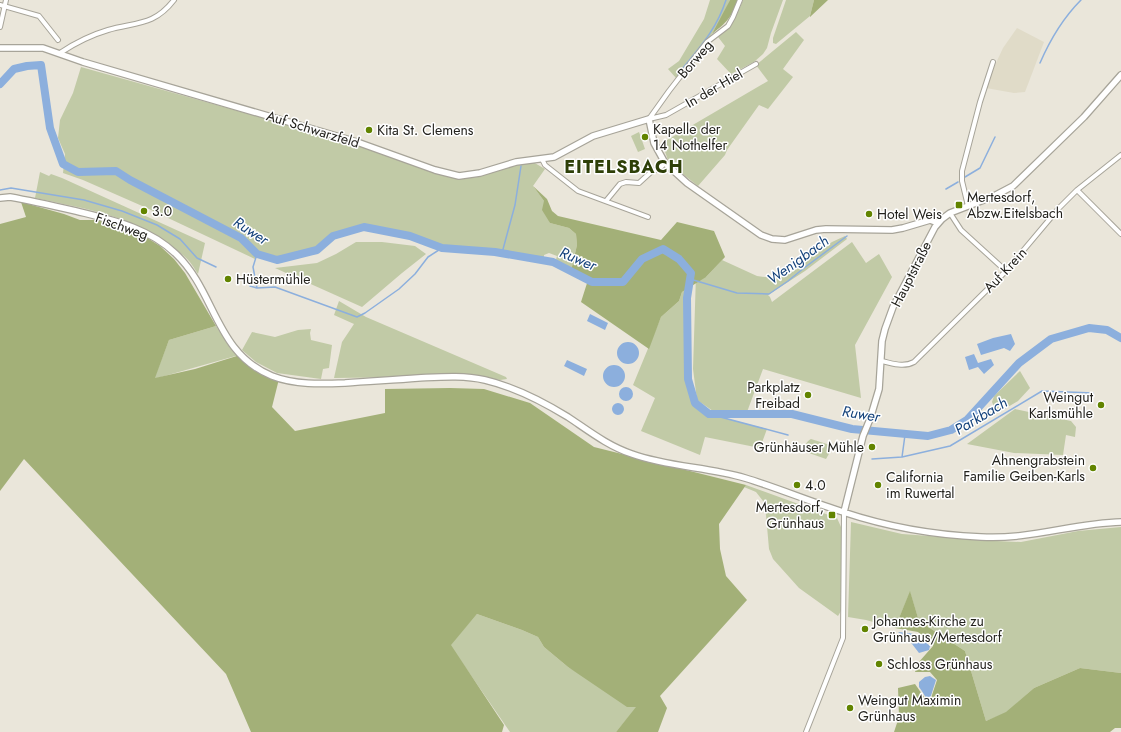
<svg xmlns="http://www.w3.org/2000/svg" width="1121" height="732" font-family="Jost,sans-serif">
	<rect width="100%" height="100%" fill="#eae6da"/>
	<path fill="#e0dbc8" d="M1017,28L1044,42L1025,92L1014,93L986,88L996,63L1003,48Z"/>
	<path fill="#c1caa6" d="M710,0H730L722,17L712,34L676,78L668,69L679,61L704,19Z
		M743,0H783L771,33L767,48L763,54L754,62L731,74L717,59L725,46L718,37C733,25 736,17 743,0Z
		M786,0H814L810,16L776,44L773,43V38Z
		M796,32L804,40L783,69L793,77L768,109L759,105L727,150L725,155L698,186L669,163L662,143L768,81L756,65Z
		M81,67L353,143L458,179L478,177L506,168L533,162L545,169L533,186L544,201L550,223L569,228L576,234L577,245L571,271L555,263L557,256L549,253L544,255V261L502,253L442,248L410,236L364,227L333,236L317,250L277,260L257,254L255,259L149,209L83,180L63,173L65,154L58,138L60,120L73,93Z
		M639,132L645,149L638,152L631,136Z
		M40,172L49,176L51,174L62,178L205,243L198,274C194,268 190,261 185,257C145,218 87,209 35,198Z
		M845,236L847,239L805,271L768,295L770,297L772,302L852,242L866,263L879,254L892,277L855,345L861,398L763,369L747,412L713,411L697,400L693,369L696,275L706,277L722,260L757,276L765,277L785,274L832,242Z
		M356,242H382L415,246L426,254L402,273L362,307L275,268L317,263L336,254Z
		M689,288L687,298L688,379L695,403L709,414L767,429L760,448L705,437L700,455L641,431L655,398L633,385L661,317L679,301L682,292Z
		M339,301L366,317L506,377L507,379L500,380L479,376L458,374L410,377L334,378L342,342L354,324L334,315Z
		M216,326L230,348L239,355L154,379L169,340Z
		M311,329L310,333L311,340L332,345L329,368L323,369L321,379L277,373L256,362L242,350L252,332L275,337L298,330Z
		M1020,371L1030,388L1018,401L1001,411C996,409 994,407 992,402L994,396Z
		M1015,409L1071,421L1076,427L1075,437L1066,435L1063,455L1014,453L967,444Z
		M811,439L830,445V452L826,459L806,452C803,447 806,442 811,439Z
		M746,485L837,518L841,527V611L838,616L799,588L773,559L769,549L766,515L763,501L756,492L744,487Z
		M851,522L902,534L997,541L1021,542L1078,531L1121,527V673L1080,668L1034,688L1006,713L986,721L965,651L919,621L910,592L895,628L866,620L848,617Z
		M477,614L522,630L538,637L544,647L568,667L637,707L616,732H510L450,645Z"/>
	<path fill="#a3b078" d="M730,0H738C730,19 728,21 712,34Z
		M814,0H828L810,17V16Z
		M533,186L547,199L552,211L558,216L661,240L677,222L714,231L725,257L706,277L682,292L679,301L661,317L649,349L581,302L588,280L571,271L577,245L576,234L569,228L550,223L542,210L544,201Z
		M21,202L64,214L80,220H98L115,224L141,234L160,246L174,259L185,273L216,326L169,340L155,378L195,369L240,355L279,379L272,407L295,431L385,413V389L450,388L484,389L530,403L594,447L746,485L719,524L720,549L726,576L747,600L660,696L667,708L658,732H616L636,707H627L568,667L544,647L538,637L522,630L477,614L451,645L504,725L502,732H251L226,674L24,459L0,491V224L26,217Z
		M910,591L919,621L965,651L986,721L1006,712L1034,688L1080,668L1121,673V728H1115L1110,732H894L899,717L898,688L915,684L929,704L937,680L930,672H915L918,663L933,646L918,632L895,628Z"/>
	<path fill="#8cafdd" d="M590,314L608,323L605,330L587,321Z
		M1011,334L1015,344L1010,351L1004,348L981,355L977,344L993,338Z
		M617 353a11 11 0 1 1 22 0a11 11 0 1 1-22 0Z
		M974,354L978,363L991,359L994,365L984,374L978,367L969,370L965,357Z
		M567,360L587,369L584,376L564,366Z
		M603 376a11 11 0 1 1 22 0a11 11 0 1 1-22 0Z
		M619 394a7 7 0 1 1 14 0a7 7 0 1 1-14 0Z
		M612 409a6 6 0 1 1 12 0a6 6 0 1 1-12 0Z
		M898,632C915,633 917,634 930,646L929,650L919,653L909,640Z
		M930,676L936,680L929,702C925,697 923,692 919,687V682L925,677Z"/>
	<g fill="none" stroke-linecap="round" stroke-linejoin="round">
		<path stroke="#8cafdd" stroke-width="1.5" d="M1040,63C1050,40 1063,18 1081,0
			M678,74C698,49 716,31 726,0
			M965,177L980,168L995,137
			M946,189L958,182
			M0,190L11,188L84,200L122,211L157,225L180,239L197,258L216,267
			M502,253L515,205L521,166
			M257,254L253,267L257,288
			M690,279L737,293L769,294L788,281L804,268L847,236
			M250,286L257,288L275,287L357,317L365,313L399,289L415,274L428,257L442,248
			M709,414L788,435
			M902,457L905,435
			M872,459L902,457L950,446L1042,391L1093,393"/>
		<path stroke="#8cafdd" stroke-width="8" d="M0,84L14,69L27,66L41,65L50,128L63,164L78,172L116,171L130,180L241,238L257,254L277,260L317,250L333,236L364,227L410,236L442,248L495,252L553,262L592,282H623L642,259L663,249L679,259L691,273L687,298L688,379L695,403L709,414H792L852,429L928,436L951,430L967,420L1019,363L1051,339L1089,328L1107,330L1121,338"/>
		<g stroke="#a7a499" stroke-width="6">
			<path id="street" d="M0,5L39,16L58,40
				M0,27L6,0
				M60,53C75,43 91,35 108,30C136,22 154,26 174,0
				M649,119L669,91L707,42L728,26L733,17L740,0
				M649,119L666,115L756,64
				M542,159L545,165L578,191L648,217
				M1077,190L1121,234
				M606,201L620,184L626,182L639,183L651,172L660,168L665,163
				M968,206L962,181V171L980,102L993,62
				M950,213L961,230L1006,271
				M881,361C892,363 903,368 914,362L1006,271L1059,208L1077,190L1121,155
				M806,732L843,638L844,512"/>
		</g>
		<g stroke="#a7a499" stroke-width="8">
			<path id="secondary" d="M0,48H43L83,62L357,142L435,170L459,176L480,173L516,162L554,157L593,136L649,119L654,143L665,163L687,183L761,235L772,239L785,240L816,230L826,229L892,230L903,228L930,220L938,223
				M0,198L10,197C32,201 54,206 76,211C112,220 148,227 176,254C216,292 215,353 272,376C295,385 321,384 345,383C369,381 394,380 418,378C440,377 463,375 485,380C515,387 542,401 568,417C589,431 608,446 632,454C668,467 708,467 745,478C778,488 811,502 843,512C888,527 934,535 981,537C1029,540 1074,523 1121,522
				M844,512L863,436L870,419L879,389L882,341L885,329L893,307L935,227L942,219L950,213L994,196L1013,186L1084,117L1121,75"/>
		</g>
		<use href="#street" stroke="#fff" stroke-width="4"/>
		<use href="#secondary" stroke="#fff" stroke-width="5.5"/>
	</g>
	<g fill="#628400" stroke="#fff" stroke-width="1.5">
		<circle cx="369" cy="130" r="4"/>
		<circle cx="645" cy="137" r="4"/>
		<rect x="955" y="201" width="8" height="8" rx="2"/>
		<circle cx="144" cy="211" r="4"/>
		<circle cx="869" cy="214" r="4"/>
		<circle cx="228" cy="279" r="4"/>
		<circle cx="808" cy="395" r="4"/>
		<circle cx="1101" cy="405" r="4"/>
		<circle cx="872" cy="447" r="4"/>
		<circle cx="1093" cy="468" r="4"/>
		<circle cx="797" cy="485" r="4"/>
		<circle cx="878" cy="485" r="4"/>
		<rect x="828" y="511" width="8" height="8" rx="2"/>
		<circle cx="865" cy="629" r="4"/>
		<circle cx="879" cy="664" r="4"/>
		<circle cx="850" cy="708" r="4"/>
	</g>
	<g text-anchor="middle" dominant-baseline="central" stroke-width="3" stroke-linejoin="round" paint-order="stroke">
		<g font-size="14" fill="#23221d" stroke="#fff">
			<text transform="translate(695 59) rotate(-49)">Borweg</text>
			<text transform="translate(714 88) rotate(-30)">In der Hiel</text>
			<text transform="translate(313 129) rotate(17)">Auf Schwarzfeld</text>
			<text transform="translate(122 226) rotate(20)">Fischweg</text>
			<text transform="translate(1005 270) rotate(-47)">Auf Krein</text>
			<text transform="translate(911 274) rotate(-63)">Hauptstraße</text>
		</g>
		<g font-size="14" fill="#23221d" stroke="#fff" text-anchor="start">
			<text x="653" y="129">Kapelle der<tspan x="653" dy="16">14 Nothelfer</tspan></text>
			<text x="377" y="130">Kita St. Clemens</text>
			<text x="967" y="197">Mertesdorf,<tspan x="967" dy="16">Abzw.Eitelsbach</tspan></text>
			<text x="152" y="211">3.0</text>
			<text x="877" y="214">Hotel Weis</text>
			<text x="236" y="279">Hüstermühle</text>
			<text x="800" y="387" text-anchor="end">Parkplatz<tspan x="800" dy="16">Freibad</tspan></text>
			<text x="1093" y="397" text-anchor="end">Weingut<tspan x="1093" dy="16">Karlsmühle</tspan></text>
			<text x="864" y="447" text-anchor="end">Grünhäuser Mühle</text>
			<text x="1085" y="460" text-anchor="end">Ahnengrabstein<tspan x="1085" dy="16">Familie Geiben-Karls</tspan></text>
			<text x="886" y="477">California<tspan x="886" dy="16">im Ruwertal</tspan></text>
			<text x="805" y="485">4.0</text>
			<text x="824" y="507" text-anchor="end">Mertesdorf,<tspan x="824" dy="16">Grünhaus</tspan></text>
			<text x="873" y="621">Johannes-Kirche zu<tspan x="873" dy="16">Grünhaus/Mertesdorf</tspan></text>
			<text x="887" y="664">Schloss Grünhaus</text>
			<text x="858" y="700">Weingut Maximin<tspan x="858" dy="16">Grünhaus</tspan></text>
		</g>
		<g font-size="15" font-style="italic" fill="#14427b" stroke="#fff">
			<text transform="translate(251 231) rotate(33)">Ruwer</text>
			<text transform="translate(578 259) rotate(23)">Ruwer</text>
			<text transform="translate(798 260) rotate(-36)">Wenigbach</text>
			<text transform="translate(861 414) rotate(9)">Ruwer</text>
			<text transform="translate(981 416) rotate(-31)">Parkbach</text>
		</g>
		<g font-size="18" font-weight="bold" letter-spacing="1" fill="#2e3f07" stroke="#fff">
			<text x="624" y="167">EITELSBACH</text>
		</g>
	</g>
</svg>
